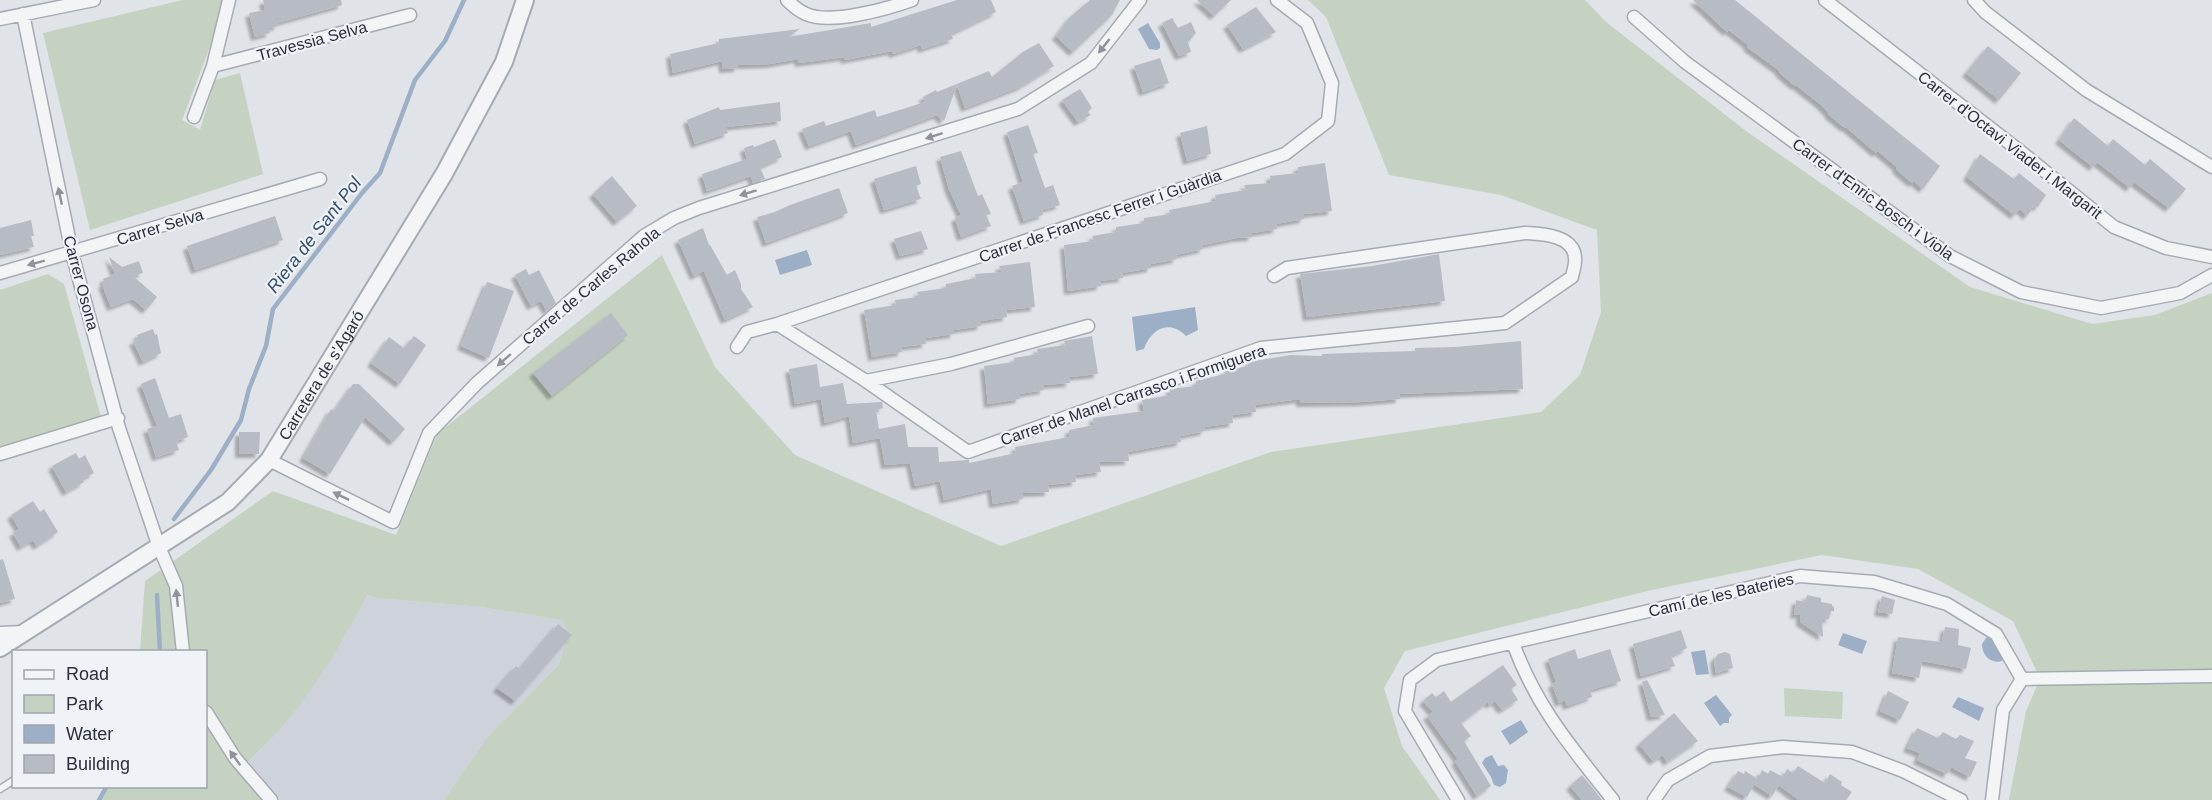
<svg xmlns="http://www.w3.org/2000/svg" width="2212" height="800" font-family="Helvetica,sans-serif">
	<defs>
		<filter id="shadow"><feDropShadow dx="-4" dy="4" stdDeviation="1.5" flood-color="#0004"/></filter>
	</defs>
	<rect width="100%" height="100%" fill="#e0e3e8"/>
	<path fill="#ced2da" d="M366,595L376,598L481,607L562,620L568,634L559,664L485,740L444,800H279L248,761L259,752L290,717L321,674L345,636Z"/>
	<path fill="#c5d1c1" d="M183,0H228L182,120L200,130L215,80L240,73L263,174L90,230L43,33Z
		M1308,0H1585L1606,22L1746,131L1970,287L2092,324L2155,315L2212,293V800H2009L2026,711L2040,679L2013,621L1918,569L1822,555L1652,590L1405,651L1384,688L1402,746L1440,800H444L485,740L559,664L568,634L562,620L481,607L376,598L367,595C334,659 294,724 238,770L262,800H100L108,787L206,786V652L140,651L145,581L273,491L396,535L437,434L662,255L715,367L795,455L1001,546L1271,452L1541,412L1580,375L1601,312L1597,230L1501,195L1389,175L1326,17Z
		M48,274L64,284L101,417L0,448V290Z
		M1784,688L1843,692L1842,719L1785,716Z"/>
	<path fill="#9dafc6" d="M1148,23L1160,43V48L1157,50L1149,49L1138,29Z
		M807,250L812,265L780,275L775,260Z
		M1195,307L1198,330L1186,336C1169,319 1151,329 1144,349L1136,351L1132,317Z
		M1843,633L1867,641L1862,654L1838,645Z
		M1991,636L2004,658L2002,661C1991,664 1982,656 1982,644L1986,638Z
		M1705,650L1709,674L1696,675L1691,652Z
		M1716,695L1732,715L1729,718V723H1724L1720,726L1704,703Z
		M1958,697L1984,708L1979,721L1952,707Z
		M1521,720L1528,732L1510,745L1501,731Z
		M1492,755L1498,766L1504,765L1508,770L1506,783L1500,787L1494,785L1491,777L1482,763L1485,758Z"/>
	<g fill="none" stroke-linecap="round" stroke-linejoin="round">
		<path stroke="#9dafc6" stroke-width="4.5" d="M174,519L211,470L241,420L249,389L266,346L273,309L362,193L380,173L415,80L445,41L464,0
			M157,595L160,652
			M99,800L107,786"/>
	</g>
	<path fill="#b7bcc4" filter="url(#shadow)" d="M263,0H341L342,5L277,23L278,26L269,28L270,33L255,37L249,13L265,10Z
		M957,0H991L996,12L951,34L953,39L922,49L921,45L893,54L892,51L845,60L844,57L799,63L798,59L770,64L738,65V68L723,69L722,61L673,73L670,54L719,43V39L800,29L788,37L871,23V27Z
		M1090,0H1120L1112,15L1073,52L1056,36L1070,17Z
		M1197,0H1231L1214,16Z
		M1693,0H1735L1940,166L1923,189L1914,181L1912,183L1896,169L1897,167L1878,151L1876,153L1846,127L1845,128L1828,114L1829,113L1820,104L1796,85L1795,86L1779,72L1780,71L1747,47L1748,45L1729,30L1727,32Z
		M1256,7L1276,32L1243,49L1227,25Z
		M1172,18L1178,28L1191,22L1196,33L1188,42L1191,52L1179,56L1162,23Z
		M1039,43L1054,66L1020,87L965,108L957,85L944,121L937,115L856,145L851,131L809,146L802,129L824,121L826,126L875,110L877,117L925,102L923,97L936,90L937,92L989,71L992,77L1023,52Z
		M1988,46L2021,73L1999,100L1966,73Z
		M1160,58L1169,83L1143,92L1134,66Z
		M1080,89L1092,108L1088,112L1091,115L1078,122L1062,100Z
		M780,102L781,121L726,127L728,133L695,144L687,120L719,107L720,110Z
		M2074,118L2108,146L2113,139L2145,165L2150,159L2186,189L2169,208L2134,182L2130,188L2097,162L2093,167L2059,140Z
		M1028,125L1038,153L1033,154L1045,188L1053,185L1060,205L1042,210L1043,215L1024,221L1012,186L1023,182L1007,132Z
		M1207,126L1211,154L1187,161L1180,133Z
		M775,139L782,157L760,167L765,179L753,183L751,176L707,191L702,174L747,159L744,148L753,145L754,147Z
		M961,151L978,196L982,194L991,214L986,215L991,226L961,237L955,218L961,215L949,189L940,157Z
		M1980,154L2014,179L2019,173L2046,195L2037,208L2035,205L2027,216L2020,209L2014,215L1967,177Z
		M1325,163L1332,211L1304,214V219L1276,224L1277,229L1252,233V237L1236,238L1203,245V249L1176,255L1177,259L1151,264V268L1122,273L1123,278L1100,281L1101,286L1068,291L1064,245L1094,241L1092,236L1116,232V227L1144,223V218L1170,214L1169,210L1216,201L1215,195L1246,190L1244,185L1271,183L1270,176L1298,173V167Z
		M916,166L921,184L916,186L921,199L884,210L874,179Z
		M612,176L637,206L617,222L593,194Z
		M839,188L848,213L766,243L757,217L775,212L790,205Z
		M275,216L283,240L195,270L187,246Z
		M31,220L34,236H31L34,247L0,255V228Z
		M703,228L709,245H710L727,275L735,270L741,284V289L753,307L725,320L704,271L694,276L678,240Z
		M921,231L928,249L900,256L894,239Z
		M1439,254L1445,301L1307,317L1300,274L1372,266Z
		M109,257L122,267L139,261L143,273L133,276L157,297L146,310L133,299L111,307L102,284L105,283L103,279L115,274Z
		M1030,262L1035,307L1006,310L1007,317L981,321V326L954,330V334L925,338L926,344L901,347L902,352L872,357L864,310L896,305L895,300L919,297L917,292L946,288V284L976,278L975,274L1002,272L999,266Z
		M526,269L529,275L539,270L556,303L547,311L541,301L531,306L515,275Z
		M487,282L514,291L489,358L461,346Z
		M611,313L628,335L552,396L533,373Z
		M153,329L155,335L157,334L161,353L143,362L133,341L139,339L137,335Z
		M414,336L426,345L400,384L371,363L389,337L404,348Z
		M1092,336L1098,374L1069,377L1070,383L1043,385L1044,390L1019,394L1020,399L988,404L984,366L1014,362V358L1038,354L1037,349L1065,345L1064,341Z
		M1521,341L1523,389L1399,394L1400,399L1361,402L1300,403V399L1255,405L1256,412L1232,415L1233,423L1204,427L1205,431L1180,436L1181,442L1128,452L1129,461L1099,462L1101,472L1075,475L1076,482L1048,485L1049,492L1022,493L1023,499L993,504L991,489L944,500L940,481L915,486L910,463L885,465L880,438L853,443L849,416L825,423L821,399L795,404L789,369L817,364L820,387L843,383L847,404L882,402L883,408L876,410L879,429L905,424L908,447H938L939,462L969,460V463L1016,453L1015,447L1069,437V430L1094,425L1093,418L1144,411L1142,400L1170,395V389L1196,386V381L1225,374L1224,371L1248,366V362L1291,355L1322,356V354L1348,353L1415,351V348L1456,347Z
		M155,378L169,418L181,414L188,437L176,441L179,450L156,457L147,429L157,426L141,384Z
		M353,384H359L405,429L393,442L365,417L330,474L303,458L331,409L334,411Z
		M239,432H260L259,454H239Z
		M76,453L79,459L85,455L94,473L82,479L84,482L66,492L52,466Z
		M33,501L40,512L44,509L58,532L37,546L33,540L21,547L13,533L19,529L11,515Z
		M3,559L15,599L0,603V560Z
		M1807,595L1821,598V602L1832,604V606L1834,607V611H1831L1829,619L1822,620L1823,637L1800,622V614L1794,615L1796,600L1805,602Z
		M1882,596L1895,600L1892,614L1878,612Z
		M558,624L572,635L515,701L497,688L516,666L520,669Z
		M1945,627L1959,629L1958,645L1971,648L1966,669L1922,661L1919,678L1892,673L1898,637L1942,642Z
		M1681,630L1687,648L1671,656L1675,666L1641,676L1633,644Z
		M1575,649L1578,659L1610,649L1621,681L1590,690L1592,697L1567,706L1565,700L1559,703L1552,684L1556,682L1548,659Z
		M1725,652L1730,654L1733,668L1716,673L1714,660L1718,654Z
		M1503,665L1517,685L1511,689L1518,700L1502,710L1495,701L1490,705L1488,702L1461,723L1471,736L1464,741L1491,786L1477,796L1455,761L1458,759L1427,716L1433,712L1423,701L1432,693L1436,697L1444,691L1451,702Z
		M1647,680L1665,715L1651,717L1642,682Z
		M1888,691L1909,702L1900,720L1880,711Z
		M1674,713L1698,741L1667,762L1663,755L1653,761L1639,744Z
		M1917,728L1938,738L1943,732L1956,739L1960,735L1974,741L1965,758L1977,762L1970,777L1951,767L1947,774L1917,760L1920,753L1907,748Z
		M1798,766L1825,783L1830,774L1842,782L1841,785L1852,792L1846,800H1799L1779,785L1772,796L1755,785L1756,781L1747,797L1728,787L1738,771L1744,774L1745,771L1758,779L1762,770L1768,774L1770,770L1783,777L1787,769L1793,773Z
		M1582,775L1592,787L1602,800H1582L1570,786Z"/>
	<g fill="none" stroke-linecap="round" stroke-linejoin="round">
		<g stroke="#a6aab2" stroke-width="9">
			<path id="service" d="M0,789L14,780"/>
		</g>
		<g stroke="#a6aab2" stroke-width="15">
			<path id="minor" d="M787,0C793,6 799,11 806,14C830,25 887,9 912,0
				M1825,0L2021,152L2114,227L2166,248L2212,257
				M1974,0L1985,12L2086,90L2212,167
				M23,14L72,253L119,428L159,547L176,586L183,652
				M1634,17L1685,62L1950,256L2021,292L2101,308L2180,293L2212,275
				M0,19L94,0
				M213,66L410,15
				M194,117L213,66L229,0
				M0,273L320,179
				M777,324L866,381L968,452L1261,348L1505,323L1572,277C1573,271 1576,264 1575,258C1574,235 1542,234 1525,233L1287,268L1274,276
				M737,347L747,332L777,324L1285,154L1328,121L1332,83L1307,23L1277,0
				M866,381L951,364L1088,326
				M0,454L118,418
				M269,460L393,522L429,433L477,383L644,236L674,218L699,208L1018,109L1091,63L1140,0
				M0,633L23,632
				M1513,643C1536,707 1572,748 1613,800
				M2022,679L2212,676
				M206,712L235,758L271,800
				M1458,800L1405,711L1410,680L1437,660L1800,576L1874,582L1947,604L1996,634L2022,679
				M1654,800L1668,780L1710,756L1783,747L1852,752L1903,771L1961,800
				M1992,800L2003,710L2022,679"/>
		</g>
		<g stroke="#a6aab2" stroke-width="20">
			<g id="tertiary">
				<path id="s1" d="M0,648L228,502L269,460L444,174L504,62L525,0"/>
			</g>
		</g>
		<use href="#service" stroke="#f2f4f6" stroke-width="6"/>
		<use href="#minor" stroke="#f2f4f6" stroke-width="12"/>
		<use href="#tertiary" stroke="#f2f4f6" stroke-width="16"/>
	</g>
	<defs><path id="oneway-solid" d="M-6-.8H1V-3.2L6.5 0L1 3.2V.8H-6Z" transform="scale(1.5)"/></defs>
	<g fill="#8e929a">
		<use href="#oneway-solid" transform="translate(1104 46) rotate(128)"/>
		<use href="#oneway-solid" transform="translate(934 136) rotate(162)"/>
		<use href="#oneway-solid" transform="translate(748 193) rotate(163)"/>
		<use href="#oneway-solid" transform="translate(60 196) rotate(-102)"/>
		<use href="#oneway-solid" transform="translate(36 263) rotate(165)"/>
		<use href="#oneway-solid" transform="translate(504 360) rotate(139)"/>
		<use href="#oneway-solid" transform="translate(341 496) rotate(-154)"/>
		<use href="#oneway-solid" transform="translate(177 598) rotate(-96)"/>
		<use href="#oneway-solid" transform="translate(235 758) rotate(-126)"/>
	</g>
	<g text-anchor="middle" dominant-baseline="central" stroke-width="4.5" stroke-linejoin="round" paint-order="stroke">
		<g font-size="16" fill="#2a303e" stroke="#eff2f6">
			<text transform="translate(312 41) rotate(-15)">Travessia Selva</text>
			<text transform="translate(2010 145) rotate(38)">Carrer d'Octavi Viader i Margarit</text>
			<text transform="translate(1873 199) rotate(36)">Carrer d'Enric Bosch i Viola</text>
			<text transform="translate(1100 216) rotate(-19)">Carrer de Francesc Ferrer i Guàrdia</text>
			<text transform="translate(160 227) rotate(-17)">Carrer Selva</text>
			<text transform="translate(81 283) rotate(75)">Carrer Osona</text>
			<text transform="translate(591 286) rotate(-40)">Carrer de Carles Rahola</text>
			<text stroke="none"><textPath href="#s1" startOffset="429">Carretera de s'Agaró</textPath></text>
			<text transform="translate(1133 395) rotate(-19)">Carrer de Manel Carrasco i Formiguera</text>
			<text transform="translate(1721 595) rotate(-13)">Camí de les Bateries</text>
		</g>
		<g font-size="18" font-style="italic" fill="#364e6f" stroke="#eff2f6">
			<text transform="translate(314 235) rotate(-52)">Riera de Sant Pol</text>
		</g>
	</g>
	<rect x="12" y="650" width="195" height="138" fill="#eff2f6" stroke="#a0a4ac" stroke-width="1.5"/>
	<rect x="24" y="670" width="30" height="9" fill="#f2f4f6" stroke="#a0a4ac" stroke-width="1.5"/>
	<text x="66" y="680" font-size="18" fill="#2a303e">Road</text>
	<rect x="24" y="695" width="30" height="18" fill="#c5d1c1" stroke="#a0a4ac" stroke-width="1.5"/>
	<text x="66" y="710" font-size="18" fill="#2a303e">Park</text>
	<rect x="24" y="725" width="30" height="18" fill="#9dafc6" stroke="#a0a4ac" stroke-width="1.5"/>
	<text x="66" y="740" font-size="18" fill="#2a303e">Water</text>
	<rect x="24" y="755" width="30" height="18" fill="#b7bcc4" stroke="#a0a4ac" stroke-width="1.5"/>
	<text x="66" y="770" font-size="18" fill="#2a303e">Building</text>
</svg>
